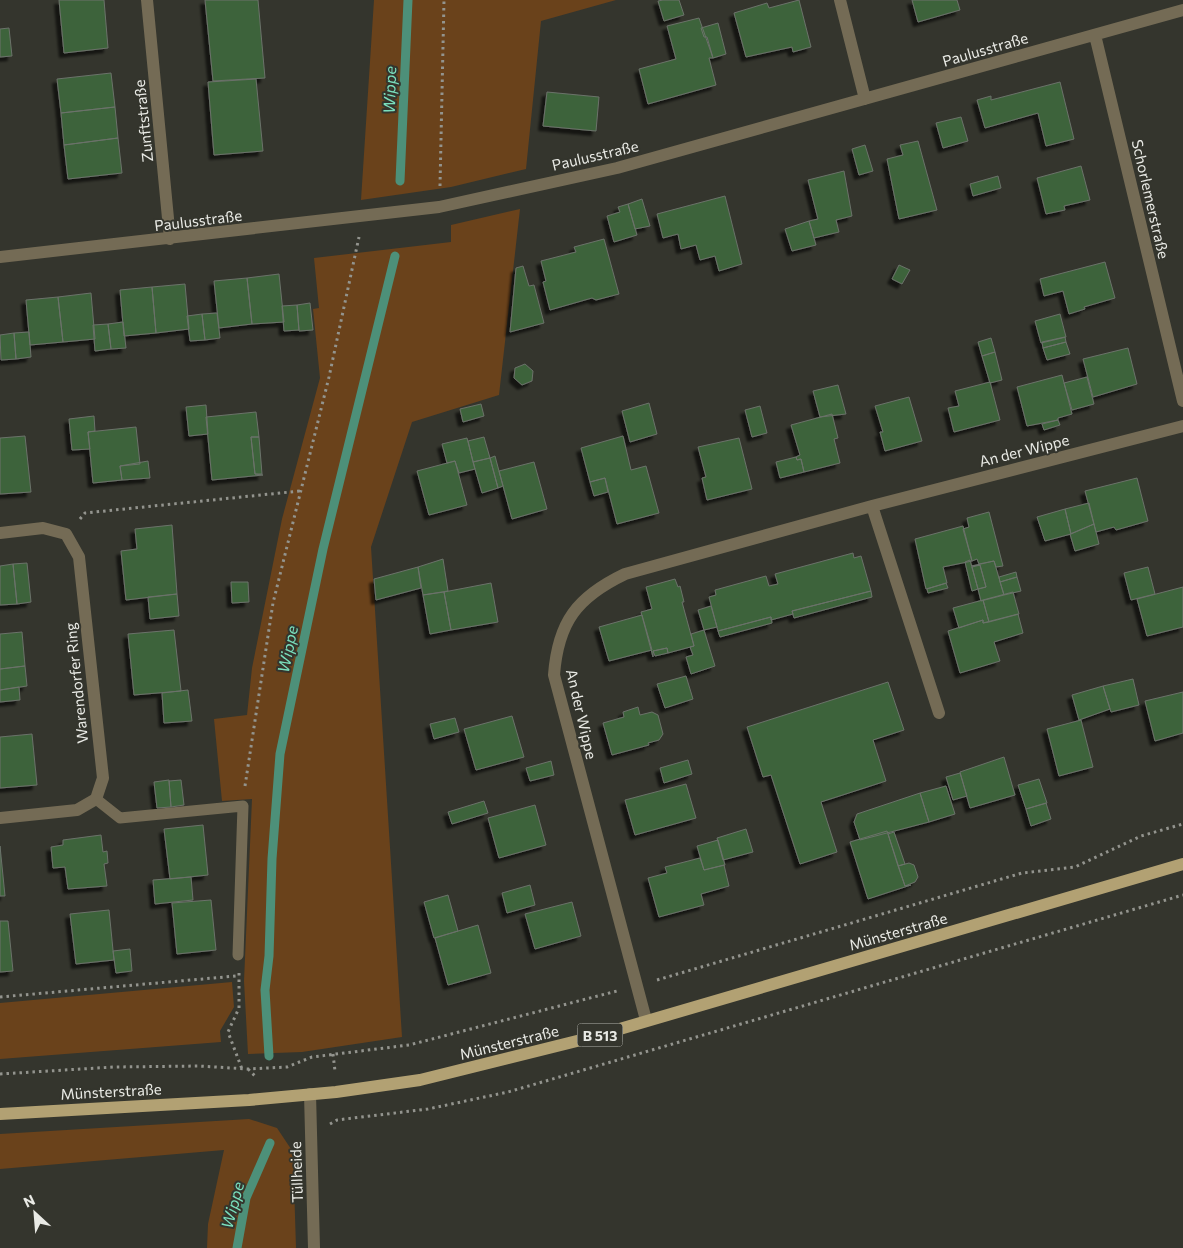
<svg xmlns="http://www.w3.org/2000/svg" width="1183" height="1248" font-family="Commissioner,sans-serif">
	<defs>
		<filter id="shadow"><feDropShadow dx="-4.5" dy="4.5" stdDeviation="1" flood-color="#0009"/></filter>
	</defs>
	<rect width="100%" height="100%" fill="#34352d"/>
	<path fill="#6a421b" d="M374,0H616L541,21L526,169L451,187L361,200Z
		M520,209L499,395L412,422L371,547L402,1037L302,1052L248,1054L244,981L252,799L222,801L214,719L247,715L252,668L282,519L320,378L313,309L319,308L314,258L451,242V225Z
		M232,982L234,1007L220,1031L221,1042L0,1059V1003Z
		M249,1119L277,1128L293,1152L296,1248H207L208,1224L224,1150L0,1169V1134Z"/>
	<g fill="none" stroke-linecap="round" stroke-linejoin="round">
		<path stroke="#4d9079" stroke-width="9" d="M400,181L408,0
			M269,1056L265,990L269,956L272,859L280,754L323,549L395,256
			M237,1248L246,1198L270,1143"/>
	</g>
	<path fill="#3e643b" stroke="#6b726a" filter="url(#shadow)" d="M59,0H104L108,48L64,53Z
		M205,0H258L265,78L213,81Z
		M663,0H679L684,15L664,21L658,1Z
		M799,0L811,47L793,52L792,47L746,57L734,13L767,3L769,8Z
		M912,0H957L960,10L918,22Z
		M699,18L713,58H709L716,85L648,104L639,69L676,59L667,26Z
		M718,23L726,54L713,58L707,37H704L701,28Z
		M9,28L12,56L0,57V29Z
		M111,73L115,107L61,113L57,79Z
		M256,79L263,151L214,155L208,82Z
		M1060,82L1074,139L1046,146L1038,113L985,128L977,100L991,96V100Z
		M547,92L599,97L596,131L543,126Z
		M115,107L118,138L64,145L61,113Z
		M961,117L968,141L943,148L936,123Z
		M118,138L122,173L68,179L64,145Z
		M918,141L937,210L899,219L887,159L903,155L900,145Z
		M865,145L873,171L859,175L852,149Z
		M1081,166L1090,200L1064,206L1065,210L1046,214L1037,178Z
		M844,171L852,216L836,220L839,232L814,238L809,221L818,219L808,180Z
		M998,176L1001,188L973,196L970,184Z
		M725,196L742,264L719,271L715,256L700,260L696,245L681,249L678,234L663,238L657,214Z
		M642,199L650,226L635,229L628,204Z
		M628,204L637,235L614,242L607,216L620,212L618,207Z
		M809,221L816,245L792,251L785,229Z
		M604,239L619,294L596,300L592,298L550,310L543,282L546,281L541,261L576,252L574,247Z
		M1105,262L1115,298L1084,307L1085,309L1069,314L1063,291L1044,296L1040,279Z
		M899,265L910,270L902,284L892,279Z
		M523,266L529,286L534,285L544,323L510,332L516,268Z
		M279,274L284,322L252,324L247,278Z
		M247,278L252,324L219,328L214,281Z
		M185,284L189,329L156,333L152,287Z
		M152,287L156,333L124,336L120,290Z
		M91,293L95,339L63,342L58,297Z
		M58,297L63,342L30,345L26,300Z
		M310,303L313,330L299,331L297,305Z
		M297,305L299,330L284,331L282,306Z
		M217,313L220,338L205,340L202,314Z
		M202,314L205,340L190,341L187,316Z
		M1060,314L1066,337L1041,343L1035,321Z
		M123,322L126,348L111,349L108,324Z
		M108,324L111,349L95,351L93,325Z
		M29,332L31,357L16,359L14,333Z
		M14,333L16,359L1,360L0,335Z
		M1065,337L1066,342L1043,348L1042,342Z
		M991,338L995,352L982,356L978,342Z
		M1066,342L1070,354L1047,360L1043,348Z
		M1128,348L1137,384L1093,397L1083,359Z
		M995,352L1002,380L990,383L982,356Z
		M525,364L533,371L532,381L522,385L514,378L515,368Z
		M1062,375L1072,414L1058,418V420L1027,426L1017,387Z
		M1087,377L1094,404L1072,410L1064,383Z
		M990,382L1000,420L954,432L948,408L959,406L955,391Z
		M838,385L846,414L820,417L813,391Z
		M909,397L922,441L885,451L880,432H883L875,406Z
		M649,403L657,434L630,442L622,411Z
		M481,404L484,416L463,422L460,409Z
		M206,405L208,434L189,436L186,407Z
		M760,406L767,433L752,437L745,410Z
		M256,412L259,437H251L255,474L263,475L212,480L206,417Z
		M832,414L838,438L834,439L840,463L804,472L801,459L797,460L796,457L800,455L791,425Z
		M94,416L95,431L88,432L90,449L72,450L69,419Z
		M1058,420L1060,425L1044,430L1042,424Z
		M136,427L140,464L120,466L122,480L93,483L88,432Z
		M25,436L31,492L0,494V438Z
		M623,436L631,470L646,466L659,513L617,524L605,478L590,482L581,448Z
		M251,437H259L262,474H255Z
		M484,437L490,458L473,462L468,441Z
		M467,438L475,469L459,473L455,461L447,463L442,444Z
		M739,438L752,489L707,500L702,478L706,477L698,447Z
		M495,456L503,486L498,488L490,458Z
		M796,457L797,460L801,459L804,472L780,478L776,462Z
		M490,458L498,488L482,493L473,462Z
		M148,461L150,478L122,480L120,466Z
		M455,461L467,505L429,515L417,471Z
		M534,462L547,509L512,519L499,471Z
		M605,478L608,492L594,496L590,482Z
		M1137,478L1148,521L1116,530L1114,527L1096,532L1085,491Z
		M1089,503L1094,524L1071,534L1065,509Z
		M1065,509L1071,534L1045,541L1037,517Z
		M989,512L1003,566L996,567L994,561L979,564L977,559L972,561L963,529L969,527L967,518Z
		M1094,524L1099,544L1075,551L1070,534Z
		M172,525L177,594L126,600L121,551L137,549L135,529Z
		M963,526L972,561L943,567L947,583L926,589L915,539Z
		M853,553L854,558L861,556L871,591L792,611L793,614L771,620V617L718,631L709,597L716,595L715,590L766,576L769,586L778,584L775,574Z
		M443,559L448,591L423,595L418,567Z
		M970,560L978,589L972,591L965,562Z
		M994,561L1004,595L981,601L978,589L986,587L980,565L972,566Z
		M27,563L31,602L17,604L13,564Z
		M13,564L17,604L0,605V566Z
		M980,565L986,587L978,589L972,567Z
		M418,567L421,588L376,600L374,579Z
		M1148,567L1155,594L1131,600L1124,573Z
		M1016,572L1017,577L1000,582L999,577Z
		M1017,577L1021,591L1004,595L1000,582Z
		M675,579L678,587L680,586L684,602H682L694,646L668,653L667,648L653,651V657L641,612L652,609L646,587Z
		M231,582H248L249,602L232,603Z
		M491,583L498,622L451,630L444,592Z
		M946,583L948,588L928,593L927,589Z
		M1183,587V627L1147,636L1137,599Z
		M871,591L872,597L794,618L792,611Z
		M444,592L451,630L430,634L423,595Z
		M1013,592L1019,614L989,622L983,600Z
		M177,594L179,616L150,619L148,597Z
		M983,600L989,622L983,623V620L959,628L953,608Z
		M711,606L717,627L704,630L698,610Z
		M1018,614L1023,633L994,642L1000,661L960,673L948,631L983,620V623Z
		M642,615L652,650L609,661L599,627Z
		M771,617L772,623L720,637L718,631Z
		M174,630L181,691L134,695L128,634Z
		M704,630L715,666L691,674L686,657L693,655L690,647L694,646L691,634Z
		M22,632L25,666L0,669V634Z
		M667,648L668,653L655,656L653,651Z
		M25,666L27,686L0,690V669Z
		M686,676L693,699L665,708L657,684Z
		M1133,679L1139,705L1111,712L1103,686Z
		M888,682L904,730L873,740L886,781L821,802L837,852L800,864L771,775L763,777L747,727Z
		M1103,686L1110,709L1079,720L1072,695Z
		M19,687L20,700L0,702V690Z
		M188,690L192,721L164,723L162,693Z
		M1183,692V733L1155,741L1145,701Z
		M638,707L640,715L652,712L658,715L663,734L659,740L648,743L649,745L612,755L603,723L624,717L623,712Z
		M512,716L524,757L476,770L464,729Z
		M455,718L459,732L434,739L430,724Z
		M1081,720L1093,767L1059,776L1047,729Z
		M32,734L37,785L0,788V737Z
		M1004,757L1015,795L970,808L960,772Z
		M688,760L692,774L664,783L660,768Z
		M551,761L554,775L530,781L526,768Z
		M960,773L967,796L953,800L946,777Z
		M1039,779L1047,803L1026,809L1018,785Z
		M169,780L171,807L157,808L154,782Z
		M181,780L184,805L171,807L169,781Z
		M686,784L696,818L635,835L625,800Z
		M946,786L955,814L929,822L920,793Z
		M920,793L929,822L860,840L854,822L857,814Z
		M484,801L488,813L452,824L448,812Z
		M1046,803L1051,819L1031,826L1026,809Z
		M535,805L546,845L499,858L488,818Z
		M203,825L208,875L170,879L164,829Z
		M746,829L753,852L723,860L717,838Z
		M887,831L905,886L911,885L868,899L850,842Z
		M894,832L905,864L898,866L888,834Z
		M101,835L103,852L107,851L108,863L104,864L107,886L68,889L65,867L53,868L51,847L63,845V840Z
		M718,840L725,865L704,870L697,846Z
		M0,846L5,896H0Z
		M700,858L704,870L724,865L729,886L701,894L704,905L659,917L648,878L667,873L665,867Z
		M909,863L914,865L918,877L915,882L905,886L898,866Z
		M191,877L193,900L155,904L153,880Z
		M530,885L535,905L507,913L502,893Z
		M448,895L458,931L434,938L424,902Z
		M211,900L216,950L177,954L172,903Z
		M572,902L581,936L535,949L525,914Z
		M109,910L114,960L76,964L70,914Z
		M0,921H8L13,971L0,972Z
		M478,925L491,973L448,985L435,938Z
		M130,949L132,971L116,973L113,951Z"/>
	<g fill="none" stroke-linecap="round" stroke-linejoin="round">
		<path stroke="#93948e" stroke-width="3" stroke-dasharray="2.5 4" stroke-linecap="butt" d="M440,186L444,0
			M80,519L85,513L300,491
			M245,786L273,603L329,377L359,237
			M239,973V1008L228,1032L242,1069
			M657,980L1022,873L1075,867L1141,836L1183,824
			M0,997L236,976
			M333,1054L335,1071
			M248,1069L257,1078
			M0,1074L114,1067L199,1066L248,1069L287,1067L312,1057L409,1045L617,991
			M330,1124L337,1120L428,1109L508,1092L1183,895"/>
		<path stroke="#746b55" stroke-width="11" d="M96,799L120,818L243,806L238,955"/>
		<path stroke="#746b55" stroke-width="12" d="M147,0L170,239
			M840,0L865,99
			M1095,35L1183,401
			M0,257L439,207L617,168L1183,10
			M872,506L939,713
			M0,533L43,528L66,534L79,557L103,778L96,799L77,810L0,818
			M646,1020L554,675C558,622 577,597 625,574L872,506L1183,426
			M310,1094L314,1248"/>
		<path stroke="#b2a173" stroke-width="12" d="M0,1114L249,1100L336,1092L420,1080L589,1038L1183,864"/>
	</g>
	<g text-anchor="middle" dominant-baseline="central" stroke-width="4" stroke-linejoin="round" paint-order="stroke">
		<rect fill="#34352d" stroke="#b3b4ae" stroke-width="1" x="577.5" y="1023.5" width="45" height="23" rx="4"/>
		<g font-size="14" font-weight="bold" fill="#e9eae5">
			<text x="600" y="1035">B 513</text>
		</g>
		<g font-size="15" fill="#e9eae5" stroke="#34352d">
			<text transform="translate(985 49) rotate(-16)">Paulusstraße</text>
			<text transform="translate(143 121) rotate(-96)">Zunftstraße</text>
			<text transform="translate(595 155) rotate(-13)">Paulusstraße</text>
			<text transform="translate(1151 199) rotate(77)">Schorlemerstraße</text>
			<text transform="translate(198 220) rotate(-7)">Paulusstraße</text>
			<text transform="translate(1024 450) rotate(-14)">An der Wippe</text>
			<text transform="translate(76 683) rotate(-96)">Warendorfer Ring</text>
			<text transform="translate(582 714) rotate(77)">An der Wippe</text>
			<text transform="translate(898 931) rotate(-16)">Münsterstraße</text>
			<text transform="translate(509 1042) rotate(-14)">Münsterstraße</text>
			<text transform="translate(111 1091) rotate(-3)">Münsterstraße</text>
			<text transform="translate(296 1172) rotate(-92)">Tüllheide</text>
		</g>
		<g font-size="16" font-style="italic" fill="#7adfbd" stroke="#34352d">
			<text transform="translate(389 90) rotate(-88)">Wippe</text>
			<text transform="translate(287 649) rotate(-78)">Wippe</text>
			<text transform="translate(232 1205) rotate(-75)">Wippe</text>
		</g>
	</g>
	<g transform="translate(35 1213) rotate(334)" stroke="#34352d" stroke-width="4" paint-order="stroke">
	<path d="M0-4L9 19L0 12L-9 19Z" fill="#e9eae5"/>
	<text y="-8" font-size="14" font-weight="bold" text-anchor="middle" fill="#e9eae5">N</text>
	</g>
</svg>
